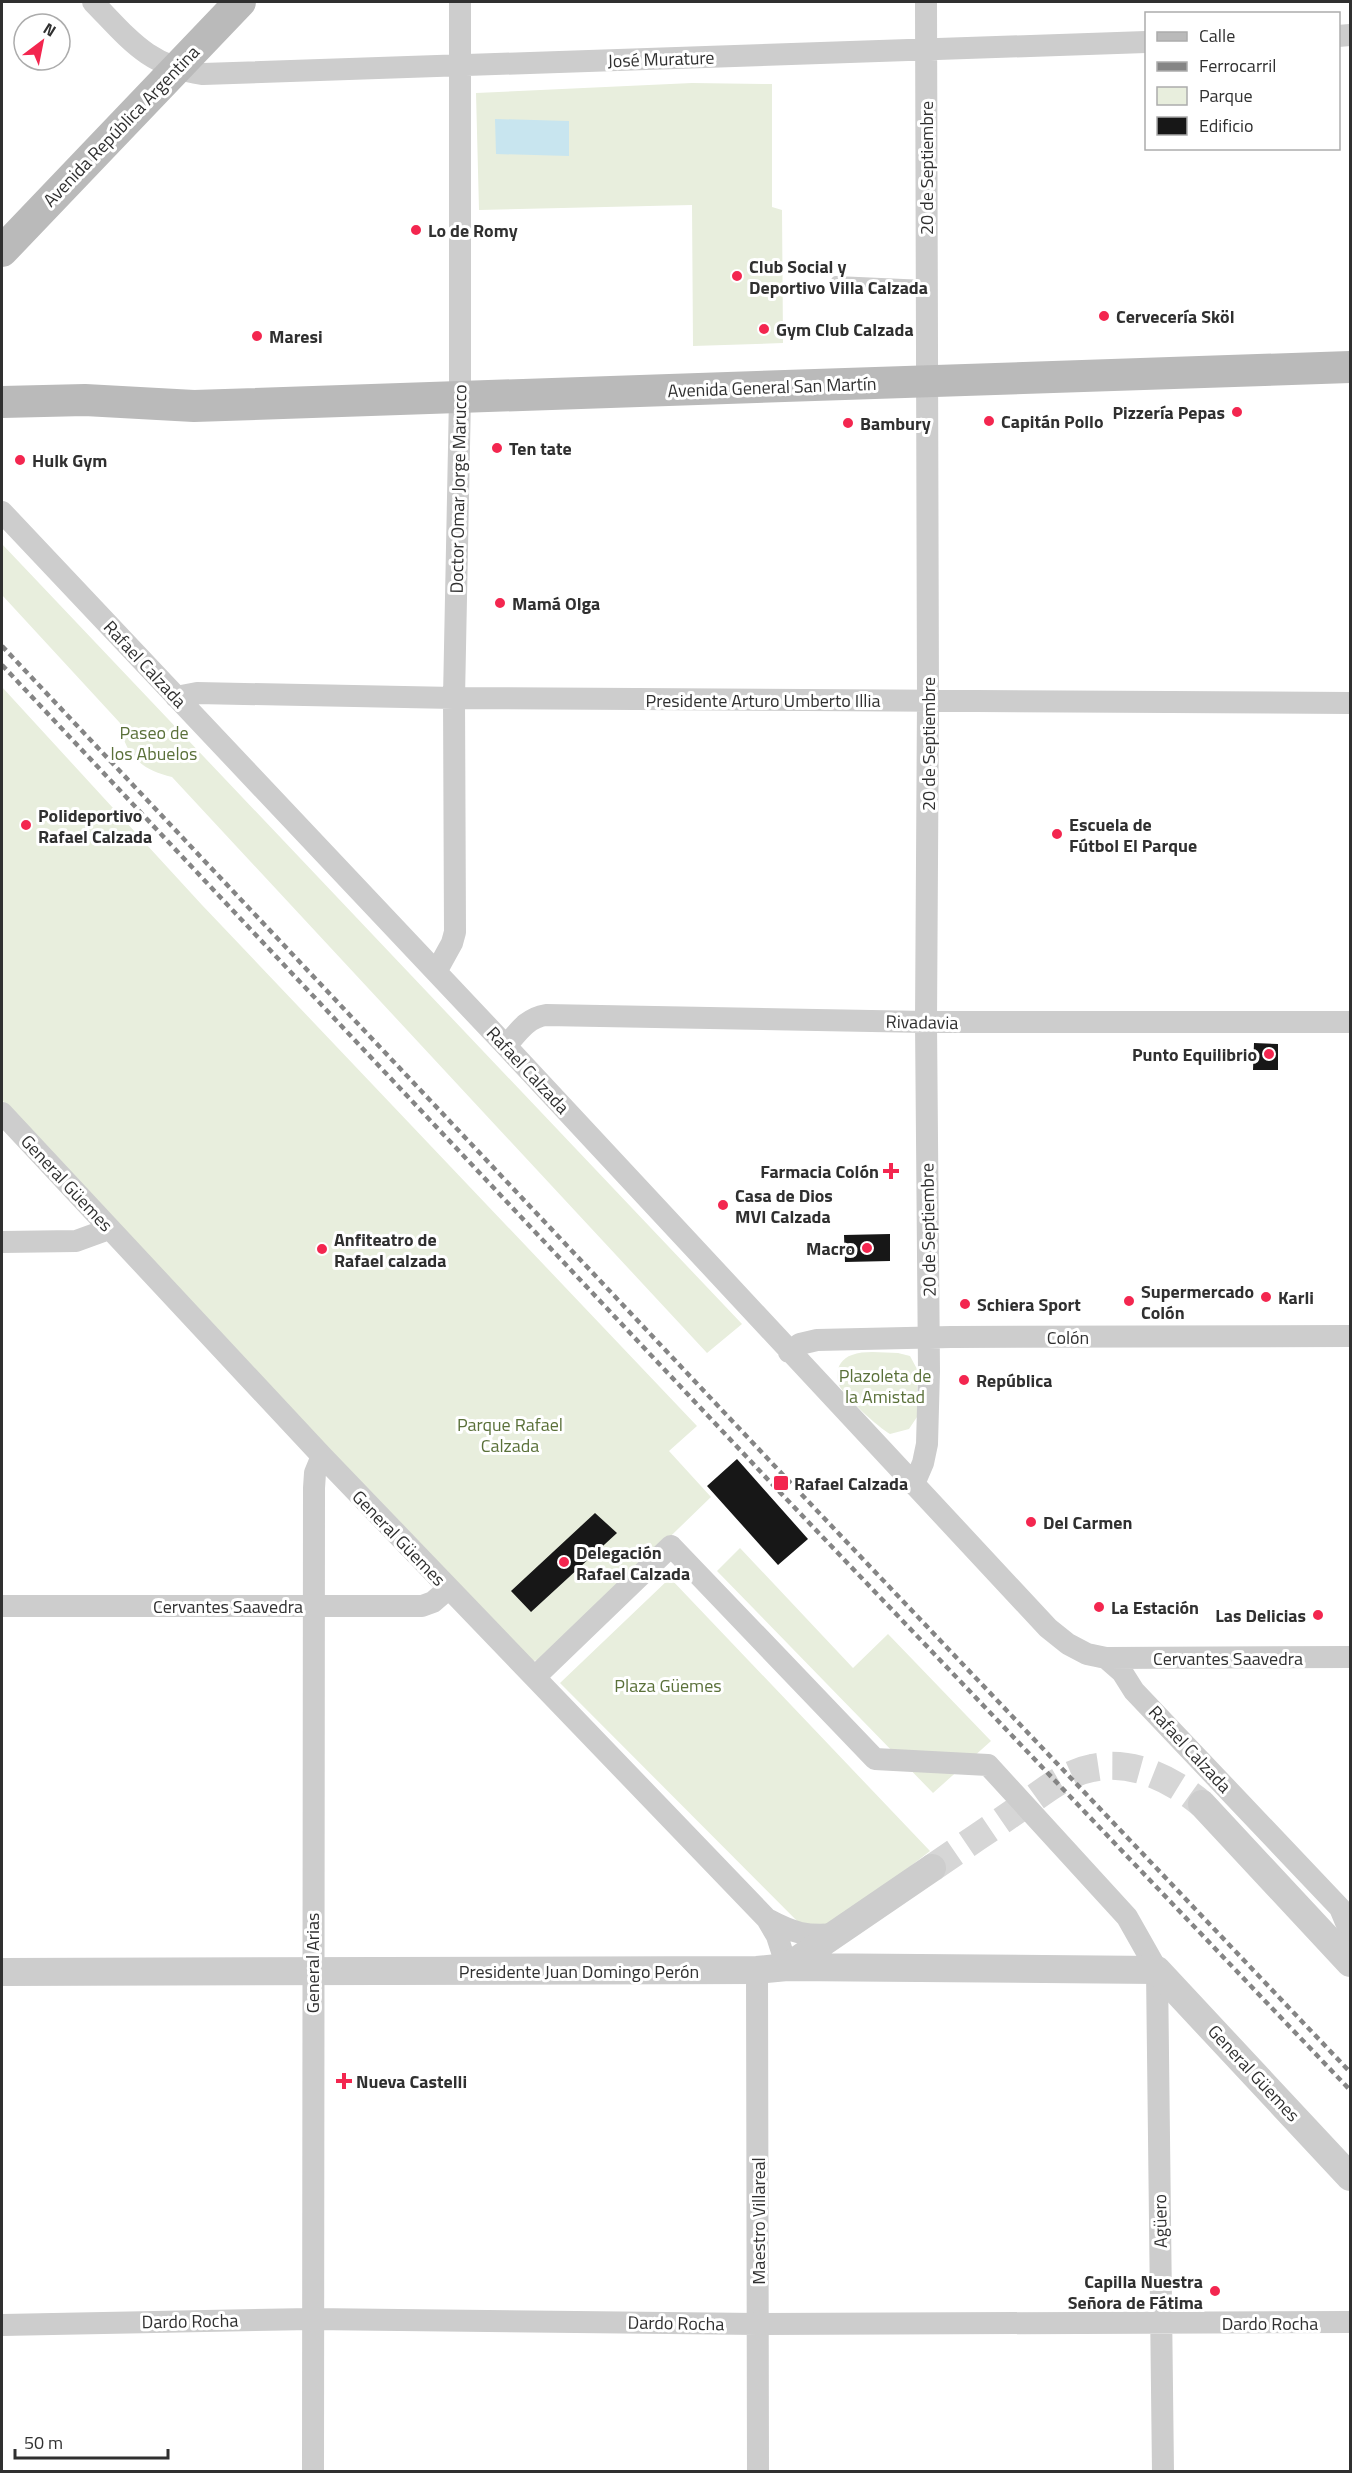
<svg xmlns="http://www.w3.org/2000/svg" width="1352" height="2473" font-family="'Titillium Web',sans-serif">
	<rect width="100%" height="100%" fill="#fff"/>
	<path fill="#e8eedd" d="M692,83L772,84V207L782,210L783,343L693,346L692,205L479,210L476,93Z
		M2,544L742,1324L707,1353L172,777C141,770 124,754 120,723L2,595Z
		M2,687L202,905L697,1426L669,1451L711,1497L550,1653C540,1660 535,1664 525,1657L2,1100Z
		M898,1353L910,1356L917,1369V1417L909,1429L890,1434C879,1428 844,1396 839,1385C834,1373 839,1359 852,1355C865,1350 884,1353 898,1353Z
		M740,1548L853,1668L888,1634L991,1741L933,1793L717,1571Z
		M670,1578L930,1851L816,1940L560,1683Z"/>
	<path fill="#c8e5ef" d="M495,119L569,121V156L496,154Z"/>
	<path fill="#171717" d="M1254,1043L1278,1044V1070H1253Z
		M890,1234V1261L845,1262L844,1235Z
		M737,1459L808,1539L778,1565L707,1486Z
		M595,1513L617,1533L531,1612L511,1591Z"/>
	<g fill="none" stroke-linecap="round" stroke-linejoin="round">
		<path stroke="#d6d6d6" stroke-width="28" stroke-dasharray="28 14" stroke-linecap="butt" d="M932,1868C961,1848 991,1828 1020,1808C1042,1793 1065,1773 1092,1768C1132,1759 1172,1779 1202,1804"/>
		<path stroke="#cdcdcd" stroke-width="10" d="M836,281L926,285"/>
		<path stroke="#cdcdcd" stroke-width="22" d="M93,2C130,40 148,66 203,74L1146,42
			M1338,36L1350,35
			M2,512L506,1046L1048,1628L1068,1644L1087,1654L1106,1658L1122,1672L1134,1691L1340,1908L1350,1932
			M176,697L197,693L454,698L1350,703
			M436,972L452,943L455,932L454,698L460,397V2
			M506,1046C519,1031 527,1018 546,1015L926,1022H1350
			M2,1113L322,1456L767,1919L777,1936L787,1967
			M2,1242L76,1241L109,1229
			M789,1352L800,1344L817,1340L951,1337L1350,1336
			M914,1484L923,1463L927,1444L929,1371L926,1022L928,701L926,2
			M2,1606H422L433,1602L448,1589
			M1106,1658L1350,1657
			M535,1677L671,1546L875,1759L988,1765L1127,1917L1157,1970L1163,2472
			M767,1919C793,1933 807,1937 836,1934
			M757,1970L758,2472
			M2,2325L311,2319L757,2324L1350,2322
			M313,2472L314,1488L315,1473L322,1456"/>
		<path stroke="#cdcdcd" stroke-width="28" d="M1202,1804L1350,1963
			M787,1967L932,1868
			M2,1972L757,1970L787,1967L1157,1970L1350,2177"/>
		<path stroke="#bababa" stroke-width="32" d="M2,251L240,2
			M2,402L85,400L194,406L1350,367"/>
		<path stroke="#858585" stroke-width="4.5" stroke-dasharray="6 4.5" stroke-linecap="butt" d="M2,646L785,1477L1350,2072
			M2,665L774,1486L1350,2090"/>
	</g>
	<g fill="#f3264f" stroke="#fff" stroke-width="2">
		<circle cx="416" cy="230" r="6"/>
		<circle cx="737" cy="276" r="6"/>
		<circle cx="1104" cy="316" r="6"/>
		<circle cx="764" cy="329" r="6"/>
		<circle cx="257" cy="336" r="6"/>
		<circle cx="1237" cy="412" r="6"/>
		<circle cx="989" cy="421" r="6"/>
		<circle cx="848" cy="423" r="6"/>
		<circle cx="497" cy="448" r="6"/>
		<circle cx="20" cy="460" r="6"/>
		<circle cx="500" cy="603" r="6"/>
		<circle cx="26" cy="825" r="6"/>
		<circle cx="1057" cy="834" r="6"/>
		<circle cx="1269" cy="1054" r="6"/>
		<path d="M888 1162h6v6h6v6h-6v6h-6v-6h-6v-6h6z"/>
		<circle cx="723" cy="1205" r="6"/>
		<circle cx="867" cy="1248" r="6"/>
		<circle cx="322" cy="1249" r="6"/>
		<circle cx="1266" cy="1297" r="6"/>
		<circle cx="1129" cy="1301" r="6"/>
		<circle cx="965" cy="1304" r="6"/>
		<circle cx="964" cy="1380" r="6"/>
		<rect x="773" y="1475" width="16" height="16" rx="3"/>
		<circle cx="1031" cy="1522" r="6"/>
		<circle cx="564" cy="1562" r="6"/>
		<circle cx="1099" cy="1607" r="6"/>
		<circle cx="1318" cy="1615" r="6"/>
		<path d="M341 2072h6v6h6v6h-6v6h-6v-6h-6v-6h6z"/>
		<circle cx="1215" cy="2291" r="6"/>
	</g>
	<g text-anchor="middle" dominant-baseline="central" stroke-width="6" stroke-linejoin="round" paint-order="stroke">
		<g font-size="18" fill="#303030" stroke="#fff">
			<text transform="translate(661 59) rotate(-2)">José Murature</text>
			<text transform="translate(121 126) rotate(-46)">Avenida República Argentina</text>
			<text transform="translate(926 168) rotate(-90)">20 de Septiembre</text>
			<text transform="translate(772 387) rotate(-2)">Avenida General San Martín</text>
			<text transform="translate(458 489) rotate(-89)">Doctor Omar Jorge Marucco</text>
			<text transform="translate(145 664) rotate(47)">Rafael Calzada</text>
			<text x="763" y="700">Presidente Arturo Umberto Illia</text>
			<text transform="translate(928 744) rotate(-90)">20 de Septiembre</text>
			<text transform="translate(922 1022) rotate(1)">Rivadavia</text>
			<text transform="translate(528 1070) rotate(47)">Rafael Calzada</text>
			<text transform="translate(67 1183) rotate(47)">General Güemes</text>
			<text transform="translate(928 1230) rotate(-91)">20 de Septiembre</text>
			<text x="1068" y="1337">Colón</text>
			<text transform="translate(399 1538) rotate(46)">General Güemes</text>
			<text x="228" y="1606">Cervantes Saavedra</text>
			<text x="1228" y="1658">Cervantes Saavedra</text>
			<text transform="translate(1190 1749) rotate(47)">Rafael Calzada</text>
			<text transform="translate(312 1963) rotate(-90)">General Arias</text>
			<text x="579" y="1971">Presidente Juan Domingo Perón</text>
			<text transform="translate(1254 2073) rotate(47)">General Güemes</text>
			<text transform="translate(758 2221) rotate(-90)">Maestro Villareal</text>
			<text transform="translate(1160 2221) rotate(-91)">Agüero</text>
			<text transform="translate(190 2321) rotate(-1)">Dardo Rocha</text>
			<text transform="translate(676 2323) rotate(1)">Dardo Rocha</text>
			<text x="1270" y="2323">Dardo Rocha</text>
		</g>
		<g font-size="18" font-weight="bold" fill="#303030" stroke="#fff" text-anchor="start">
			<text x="428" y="230">Lo de Romy</text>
			<text x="749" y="266">Club Social y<tspan x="749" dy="21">Deportivo Villa Calzada</tspan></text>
			<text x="1116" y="316">Cervecería Sköl</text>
			<text x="776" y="329">Gym Club Calzada</text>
			<text x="269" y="336">Maresi</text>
			<text x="1225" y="412" text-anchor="end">Pizzería Pepas</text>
			<text x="1001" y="421">Capitán Pollo</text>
			<text x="860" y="423">Bambury</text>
			<text x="509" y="448">Ten tate</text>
			<text x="32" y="460">Hulk Gym</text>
			<text x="512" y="603">Mamá Olga</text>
			<text x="38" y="815">Polideportivo<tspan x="38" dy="21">Rafael Calzada</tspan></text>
			<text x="1069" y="824">Escuela de<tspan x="1069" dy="21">Fútbol El Parque</tspan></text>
			<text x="1257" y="1054" text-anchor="end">Punto Equilibrio</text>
			<text x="879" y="1171" text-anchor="end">Farmacia Colón</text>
			<text x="735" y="1195">Casa de Dios<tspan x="735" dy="21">MVI Calzada</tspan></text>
			<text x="334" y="1239">Anfiteatro de<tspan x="334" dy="21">Rafael calzada</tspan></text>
			<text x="855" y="1248" text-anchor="end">Macro</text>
			<text x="1141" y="1291">Supermercado<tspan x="1141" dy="21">Colón</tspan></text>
			<text x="1278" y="1297">Karli</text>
			<text x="977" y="1304">Schiera Sport</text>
			<text x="976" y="1380">República</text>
			<text x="794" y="1483">Rafael Calzada</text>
			<text x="1043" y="1522">Del Carmen</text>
			<text x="576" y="1552">Delegación<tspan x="576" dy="21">Rafael Calzada</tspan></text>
			<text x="1111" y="1607">La Estación</text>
			<text x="1306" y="1615" text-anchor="end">Las Delicias</text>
			<text x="356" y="2081">Nueva Castelli</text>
			<text x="1203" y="2281" text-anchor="end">Capilla Nuestra<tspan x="1203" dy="21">Señora de Fátima</tspan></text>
		</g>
		<g font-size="18" fill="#5a7039" stroke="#fff">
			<text x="154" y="732">Paseo de<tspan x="154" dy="21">los Abuelos</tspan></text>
			<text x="885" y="1375">Plazoleta de<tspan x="885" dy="21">la Amistad</tspan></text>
			<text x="510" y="1424">Parque Rafael<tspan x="510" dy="21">Calzada</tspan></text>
			<text x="668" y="1685">Plaza Güemes</text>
		</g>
	</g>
	<rect width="1352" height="2473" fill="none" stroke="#303030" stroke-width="6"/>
	<rect x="1145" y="12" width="195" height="138" fill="#ffffff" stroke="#acacac" stroke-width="1.5"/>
	<rect x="1157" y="32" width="30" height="9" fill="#bababa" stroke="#acacac" stroke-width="1.5"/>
	<text x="1199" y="42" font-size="18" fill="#303030">Calle</text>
	<rect x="1157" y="62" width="30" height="9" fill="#858585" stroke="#acacac" stroke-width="1.5"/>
	<text x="1199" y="72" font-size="18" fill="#303030">Ferrocarril</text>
	<rect x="1157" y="87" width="30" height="18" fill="#e8eedd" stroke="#acacac" stroke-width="1.5"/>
	<text x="1199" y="102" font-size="18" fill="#303030">Parque</text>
	<rect x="1157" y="117" width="30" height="18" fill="#171717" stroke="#acacac" stroke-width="1.5"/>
	<text x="1199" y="132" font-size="18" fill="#303030">Edificio</text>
	<g transform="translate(42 42) rotate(32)"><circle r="28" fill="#ffffff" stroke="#acacac" stroke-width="1.5"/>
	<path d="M0-4.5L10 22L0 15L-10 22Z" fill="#f3264f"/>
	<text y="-9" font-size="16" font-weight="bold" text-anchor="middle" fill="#303030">N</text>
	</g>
	<path d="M15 2449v9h153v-9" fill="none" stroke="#303030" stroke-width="3"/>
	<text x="24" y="2449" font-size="18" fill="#303030" stroke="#ffffff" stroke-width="4.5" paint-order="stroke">50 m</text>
</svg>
